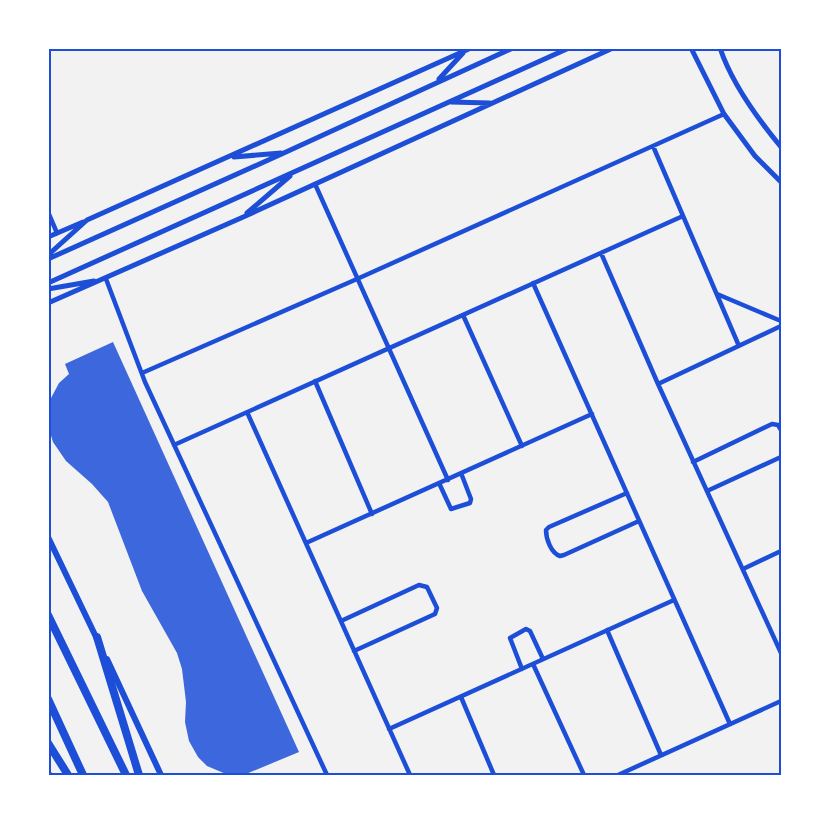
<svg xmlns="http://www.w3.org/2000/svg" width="829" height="823" font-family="Jost,sans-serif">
	<rect width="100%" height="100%" fill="#f2f2f2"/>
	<path fill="#3d67dc" d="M113,342L299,752L246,774H226L207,766L198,757L189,741L185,722L186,702L182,669L177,653L142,591L108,502L92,484L66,461L53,442L49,429L48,412L50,400L59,383L69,374L65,364Z"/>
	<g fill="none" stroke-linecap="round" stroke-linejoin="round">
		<path stroke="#1d4ed8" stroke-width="4.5" d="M653,146L739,346
			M315,184L448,480
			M48,212L57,233
			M601,253L658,384L781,653
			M106,279L145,382L327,775
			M533,283L730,724
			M717,294L781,321
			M463,315L522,446
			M142,373L357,279L724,114
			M315,381L372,514
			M658,384L781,326
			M247,412L410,775
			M174,445L683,216
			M693,462L772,424L778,425L781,430
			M439,483L451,509L470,503L471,499L461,473
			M707,491L781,457
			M627,493L549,527L546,530C546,539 551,553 560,556L564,555L639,521
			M306,543L592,414
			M743,569L781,551
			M341,621L419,585L427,587L437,608L435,614L354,651
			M607,630L661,755
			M533,664L584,775
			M522,669L510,638L526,629L530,631L543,659
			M461,697L494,775
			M389,729L674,600
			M618,775L781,701"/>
		<path stroke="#1d4ed8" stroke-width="5" d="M691,48L724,114L755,156L781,182
			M720,48C732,84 757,118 781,147
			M439,79L463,53
			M451,102L490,103
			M234,157L281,153
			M247,213L290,176
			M48,237L83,222
			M48,255L87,220L471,48
			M48,259L286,152L513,48
			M48,283L569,48
			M48,289L94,281
			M48,303L241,218L613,48
			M48,771L50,775"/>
		<path stroke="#1d4ed8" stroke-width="6" d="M48,537L97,639
			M107,659L161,775"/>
		<path stroke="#1d4ed8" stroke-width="8" d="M48,615L126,775
			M97,637L139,775
			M48,699L83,775
			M48,743L68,775"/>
	</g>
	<rect width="829" height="823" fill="none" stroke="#ffffff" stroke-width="99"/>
	<rect x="50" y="50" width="730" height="724" fill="none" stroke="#1d4ed8" stroke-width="2"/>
</svg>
